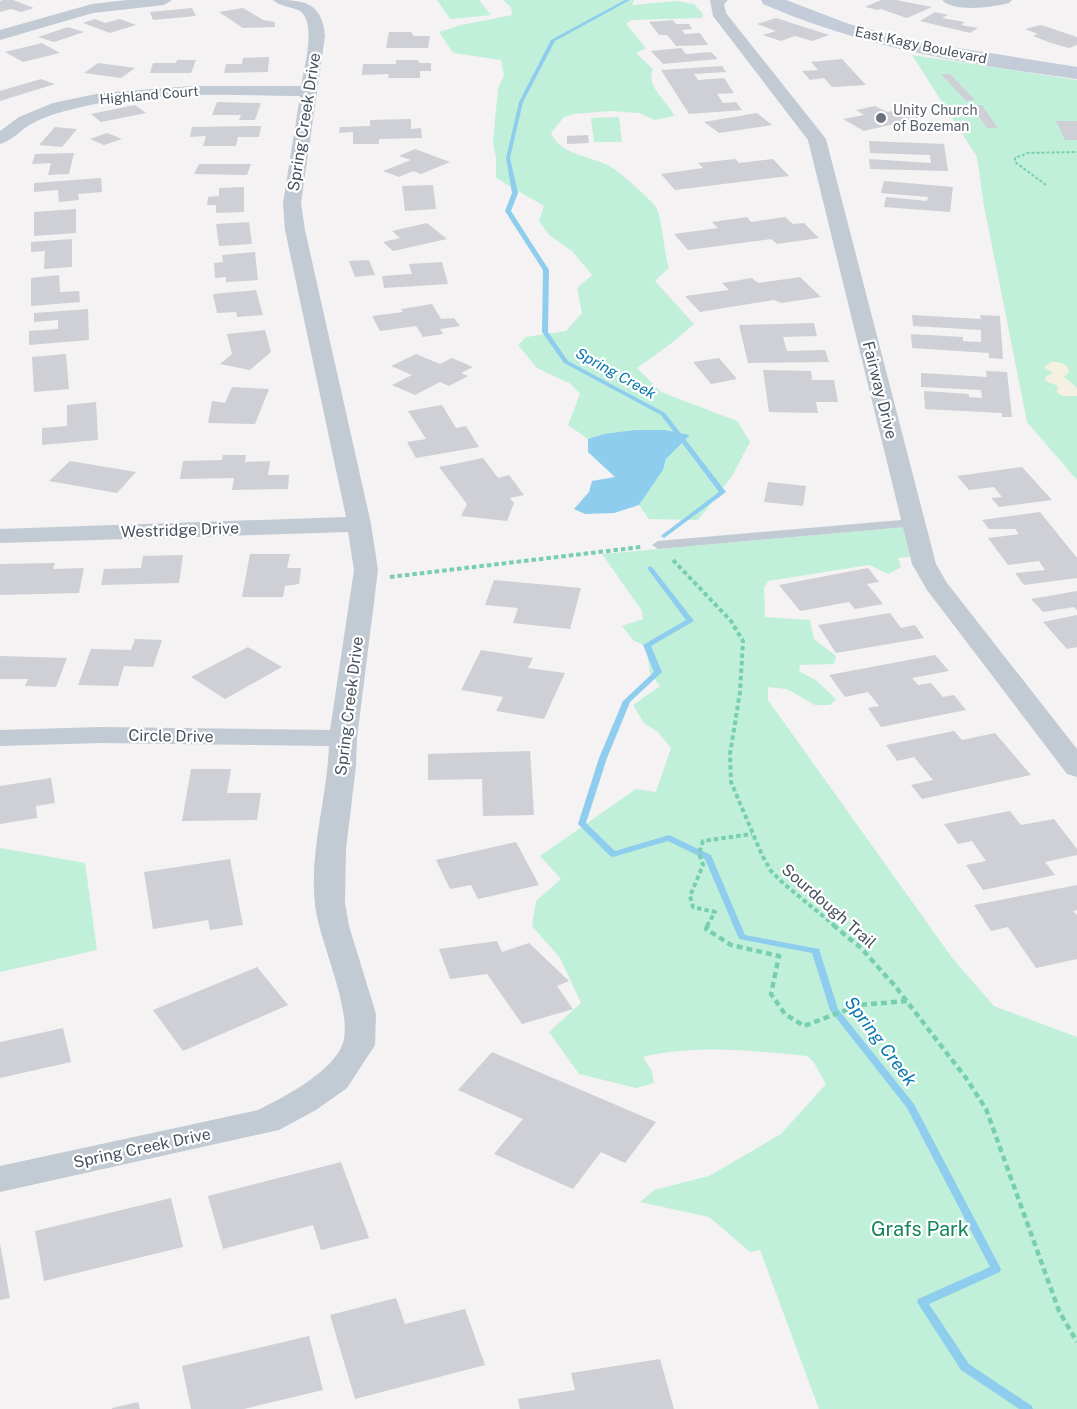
<svg xmlns="http://www.w3.org/2000/svg" width="1077" height="1409" font-family="'Public Sans',sans-serif">
	<rect width="100%" height="100%" fill="#f4f2f2"/>
	<path fill="#c1f0da" d="M437,0H479L491,15L450,19Z
		M503,0H634L632,5L676,1L694,4L703,14L702,18L632,20L626,24L646,48L636,53L653,69C645,87 668,101 674,116L655,120L639,113L610,111L574,114L564,117L551,133C563,158 594,155 614,169C625,177 646,195 655,206C662,214 664,254 669,268L655,281L694,324L673,342L637,368L661,392L737,421L750,442L732,476L698,520L649,519L639,505L663,470L666,459L689,435L604,434L588,439L568,425L580,394L571,384L537,368L518,345L526,337L566,331L582,313L577,288L592,275L572,251L549,235L539,221L544,206L496,178V158L493,142L498,89L504,75L501,60L453,53L439,32L461,25L512,15L511,7Z
		M912,55L1077,80V480L1027,422L984,206L977,157Z
		M619,117L622,142H594L591,118Z
		M904,527L910,557L898,558L901,567L889,574L869,565L768,581L764,588L765,617L810,620L814,639L836,656L834,664L800,665L799,671L817,681L836,699L830,705H815L787,689L768,687V700L953,959L994,1006L1077,1037V1409H819L760,1250L750,1252L709,1217L640,1202L654,1190L709,1176L781,1134L826,1084L813,1061L807,1056C754,1051 696,1044 643,1057L652,1071L654,1083L636,1088L579,1074L549,1032L581,1003L560,958L532,926L536,901L561,879L540,856L636,789L656,792L671,748L658,732L644,723L633,705L660,686L650,673L646,646L634,641L622,626L643,619L642,611L602,554Z
		M0,848L85,863L97,950L0,972Z"/>
	<path fill="#f4f1e3" d="M1051,362C1059,362 1069,363 1069,372L1064,377L1077,388V396H1063L1057,393L1058,386L1046,381L1045,377L1053,373L1044,367Z"/>
	<path fill="#8ecded" d="M635,430H665L690,435L666,459L663,470L639,505L614,513L585,514L574,509L589,492L592,481L615,477L588,452V439L604,434Z"/>
	<g fill="none" stroke-linecap="round" stroke-linejoin="round">
		<path fill="#8ecded" fill-rule="evenodd" d="M625,0H630L555,41L523,102L510,158L518,193L511,211L549,270L548,332L568,361L665,413L726,492L664,538L661,536L662,535L719,492L661,415L564,363L542,332L543,270L505,211L512,193L506,158L519,102L551,40Z
			M650,566L652,567L694,621L651,646L662,672L630,702L607,758L586,823L615,851L669,835L711,855L745,935L819,949L838,1009L914,1104L1001,1269L1000,1272L929,1304L969,1364L1032,1406L1033,1409H1019L961,1370L917,1302L918,1299L990,1267L907,1108L830,1010L812,953L739,939L705,859L668,841L613,857L610,856L578,824L599,758L623,701L654,672L643,645L686,620L647,568Z"/>
	</g>
	<path fill="#ced0d6" d="M3,0H13L34,8L21,12L11,9L0,12V1Z
		M881,0H896L932,7L907,18L881,9L878,10L865,7Z
		M192,8L196,16L153,20L150,12Z
		M243,8L263,20L275,22V27L243,28L219,12Z
		M935,12L948,15L942,18L965,22L961,25L978,28L970,33L920,21Z
		M776,18L829,35L812,41L795,36L781,41L763,35L776,31L757,24Z
		M95,19L105,23L120,19L136,25L110,33L83,23Z
		M673,20L676,24H689L692,29L682,30L685,34L700,33L708,45L676,46L667,35H659L649,22Z
		M1041,25L1077,37V45L1069,48L1051,43L1033,36L1038,34L1025,29Z
		M68,27L84,32L54,42L38,37Z
		M389,32H411L414,36H430L428,48H386Z
		M42,43L60,53L23,62L5,52Z
		M681,48L686,54L711,52L718,59L663,64L651,51Z
		M269,57L268,72L224,73L226,64H242L243,58Z
		M842,59L866,85L832,87L824,78L810,80L802,71L818,70L811,62Z
		M177,60H196L191,73H150L153,63H176Z
		M396,60H417L420,63H431V71H420V78H388L389,74L362,75L363,64H396Z
		M98,63L135,68L121,78L84,73Z
		M722,66L726,72L694,74L698,80L724,78L734,93L717,94L723,103L736,102L742,110L689,114L661,70Z
		M941,74H950L975,100L966,101Z
		M41,79L55,84L0,101V91Z
		M217,102L261,103L255,120H239L241,115H212Z
		M135,105L146,113L101,122L91,114Z
		M971,105H982L998,128H987Z
		M875,106L887,112L902,109L919,118L864,131L843,119L864,115L856,110Z
		M757,113L772,125L719,133L704,122Z
		M411,119V129L421,128L422,138L379,139V144H353V132L339,133L340,127L370,126V120Z
		M1056,121H1077V140H1065Z
		M261,126L259,137H238L236,146H203L206,136L190,137L192,127Z
		M55,127L77,129L62,147L39,145Z
		M107,133L122,139L104,145L90,139Z
		M588,135L589,143L567,144V136Z
		M869,141L944,144L948,171L870,169L869,159L931,163L930,155L870,153Z
		M415,149L450,162L421,174L413,171L399,177L383,171L411,160L399,156Z
		M74,153L69,174L48,175L51,163L32,164L35,154Z
		M735,159L739,163L773,159L789,176L675,190L661,174L703,168L698,163Z
		M199,164H251L247,175L194,174Z
		M101,178L102,192L78,194L79,200L59,202L58,190L34,192V183Z
		M884,181L953,187L950,212L884,207L886,197L927,201L928,197L881,193Z
		M433,185L436,209L405,211L402,186Z
		M244,187V212L216,213V205H207L208,197L219,196V188Z
		M76,209V233L34,236V212Z
		M747,217L751,222L785,217L793,224L804,223L819,238L777,244L771,239L688,250L674,234L718,228L712,222Z
		M249,222L252,244L219,246L216,224Z
		M427,223L447,239L393,251L383,242L400,238L392,231Z
		M72,239V267L44,269L45,251L31,252V242Z
		M255,252L258,280L226,282V277L215,278L214,263L223,262L222,255Z
		M369,260L375,275L355,277L349,261Z
		M442,262L448,284L384,288L382,276L412,274L409,264Z
		M59,275L60,292L79,291L80,302L31,306V278Z
		M800,277L821,297L782,303L774,300L700,312L685,296L729,290L722,283L752,278L758,283Z
		M256,290L263,315L237,317L236,312L217,313L213,294Z
		M432,304L441,319L454,318L460,326L440,329L443,334L423,337L416,326L380,331L372,316L403,312L401,309Z
		M88,309L89,340L29,345V331L58,329V320L34,322V313Z
		M912,315L981,319L980,315L1000,316L1003,359L989,358V353L912,348L911,334L963,337V341L981,342V330L913,326Z
		M814,323L817,336L783,337L787,351L825,350L829,362L748,363L739,325Z
		M265,330L271,352L250,370L220,364L232,354L227,334Z
		M66,354L69,389L34,392L32,357Z
		M416,354L440,364L452,358L473,367L461,373L468,376L449,386L440,382L415,395L392,385L412,375L391,366Z
		M719,358L737,379L711,384L693,362Z
		M763,370L811,371L812,380H834L838,402H816L818,413L769,412Z
		M986,371L1007,372L1012,417H1002V413L925,409L924,391L969,394V397L982,398L981,390L921,387V373L987,377Z
		M232,387L269,389L255,424L208,423L212,401L225,403Z
		M96,402L98,440L42,445V428L67,426V405Z
		M442,405L456,428L466,426L479,447L416,458L407,442L426,439L408,411Z
		M223,455H246L245,462L270,461L268,475H289L288,489L232,490L234,478L180,479L183,461L222,460Z
		M483,458L498,478L509,475L524,495L510,498L514,503L507,521L461,516L467,504L439,467Z
		M70,461L136,472L117,493L49,481Z
		M1022,467L1052,500L999,507L991,498L1002,497L994,487L969,490L957,476Z
		M768,482L806,486L803,506L764,502Z
		M1040,512L1077,558V578L1024,585L1015,573L1045,570L1039,561L1008,565L988,538L1019,534L1015,529H989L982,520Z
		M250,554H290L287,568H301L299,584L285,586L283,597H242Z
		M183,555L179,583L101,585L104,569L141,568L143,556Z
		M55,563L53,569L84,568L79,593L0,595V564Z
		M868,568L879,582L867,584L883,604L855,609L849,602L800,611L779,585Z
		M494,580L581,588L570,629L513,623L518,608L485,605Z
		M1077,591V610L1074,607L1043,612L1031,599Z
		M890,613L901,628L915,625L924,638L836,653L818,625Z
		M1077,615V647L1067,649L1043,622Z
		M135,639L162,640L153,667L124,666L118,686L78,685L91,649L131,650Z
		M248,647L282,667L225,699L191,677Z
		M481,650L533,658L528,668L565,673L544,719L496,711L503,697L461,690Z
		M935,655L949,671L912,678L918,685L931,683L943,697L954,695L966,710L881,727L868,708L879,706L868,692L845,697L829,675Z
		M0,656L67,658L56,687L25,686L28,679H0Z
		M954,731L962,740L995,733L1031,775L922,799L911,785L933,780L914,757L897,761L886,745Z
		M530,751L534,815L483,816L482,779L428,780V754Z
		M191,769H231L227,793H261L257,820L182,821Z
		M51,778L55,803L36,806L37,818L0,824V786Z
		M1010,811L1021,825L1054,819L1077,849V855L1045,862L1055,875L983,890L966,865L986,861L972,841L958,844L944,824Z
		M516,842L539,885L478,899L471,885L450,889L436,860Z
		M230,859L243,925L210,930L208,920L153,929L144,872Z
		M1077,885V910L1073,911L1077,915V959L1036,968L1008,927L991,931L974,905Z
		M497,941L502,952L529,943L569,981L557,986L573,1009L522,1024L487,974L450,979L439,949Z
		M257,967L288,1005L183,1051L153,1010Z
		M63,1028L71,1062L0,1078V1042Z
		M492,1052L656,1122L625,1163L601,1152L573,1189L494,1154L523,1119L458,1090Z
		M341,1162L369,1238L321,1250L313,1225L223,1249L208,1196Z
		M171,1198L183,1247L44,1281L35,1231Z
		M0,1243L10,1298L0,1300Z
		M396,1298L405,1324L465,1309L485,1365L355,1399L330,1315Z
		M309,1336L323,1390L244,1409H191L182,1366Z
		M660,1359L674,1409H520L518,1399L575,1390L571,1373Z
		M138,1402L140,1409H112V1408Z"/>
	<g fill="none" stroke-linecap="round" stroke-linejoin="round">
		<path stroke="#78cfb0" stroke-width="2" stroke-dasharray="3 2" stroke-linecap="butt" d="M1046,185L1015,162V158L1028,153L1077,152"/>
		<path stroke="#78cfb0" stroke-width="4" stroke-dasharray="4.5 3" stroke-linecap="butt" d="M673,560L731,621L743,641L740,692L730,754L731,782L762,855L771,871L784,884L835,926
			M390,577L641,547
			M707,926L715,912L693,907L690,896L703,865L699,853L703,841L752,834"/>
		<path stroke="#78cfb0" stroke-width="4.5" stroke-dasharray="6 4" stroke-linecap="butt" d="M708,925L706,929L731,945L779,956L771,994L785,1014L804,1026L859,1005L907,1001
			M833,925L861,948L895,986L966,1078L986,1109L1059,1311L1077,1342"/>
		<path fill="#c2cad3" fill-rule="evenodd" d="M913,519L917,520L919,523L917,526L658,549L652,545L658,541Z"/>
		<path fill="#c2cad3" fill-rule="evenodd" d="M127,0H172L164,5L93,13L0,40V30L92,4Z
			M273,0C303,0 322,1 325,36L301,203L305,230L371,524L378,570L357,738L356,766L346,849L345,903L349,926L376,1014L375,1045L347,1088L316,1110L279,1130L0,1192V1166L258,1110C284,1097 333,1072 343,1043C353,1011 319,941 315,905C309,852 327,799 329,746L100,743L0,746V730L100,727L330,730L354,570L348,532L0,543V529L346,517L285,230L283,203L300,96C223,95 140,90 65,111C54,114 40,119 31,124C20,130 12,141 0,144V131L19,117L53,103L101,93L192,86H301C304,68 317,23 300,11C291,6 280,7 273,0Z
			M710,0H728L724,4L726,13L826,139L936,564L947,583L1077,749V777L1067,774L927,590L912,564L808,140L713,16Z
			M942,0H1012L1009,3C993,7 954,13 942,0Z"/>
		<path fill="#c4ccda" fill-rule="evenodd" d="M761,0H786L849,24L920,42L1077,67V79C969,65 864,48 763,4Z"/>
	</g>
	<circle fill="#6b7280" stroke="#fff" stroke-width="2" cx="881" cy="118" r="6"/>
	<g text-anchor="middle" dominant-baseline="central" stroke-width="4.5" stroke-linejoin="round" paint-order="stroke">
		<g font-size="14" fill="#49525f" stroke="#fff">
			<text transform="translate(921 45) rotate(12)">East Kagy Boulevard</text>
			<text transform="translate(149 95) rotate(-5)">Highland Court</text>
		</g>
		<g font-size="14" fill="#5b616d" stroke="#fff" text-anchor="start">
			<text x="893" y="110">Unity Church<tspan x="893" dy="16">of Bozeman</tspan></text>
		</g>
		<g font-size="15" font-style="italic" fill="#0b78b0" stroke="#fff">
			<text transform="translate(616 373) rotate(29)">Spring Creek</text>
		</g>
		<g font-size="16" fill="#49525f" stroke="#fff">
			<text transform="translate(304 122) rotate(-81)">Spring Creek Drive</text>
			<text transform="translate(880 390) rotate(76)">Fairway Drive</text>
			<text transform="translate(180 530) rotate(-2)">Westridge Drive</text>
			<text transform="translate(349 706) rotate(-83)">Spring Creek Drive</text>
			<text transform="translate(171 736) rotate(1)">Circle Drive</text>
			<text transform="translate(829 906) rotate(41)">Sourdough Trail</text>
			<text transform="translate(142 1148) rotate(-12)">Spring Creek Drive</text>
		</g>
		<g font-size="18" font-style="italic" fill="#0b78b0" stroke="#fff">
			<text transform="translate(881 1041) rotate(53)">Spring Creek</text>
		</g>
		<g font-size="20" fill="#17845c" stroke="#fff">
			<text x="920" y="1229">Grafs Park</text>
		</g>
	</g>
</svg>
